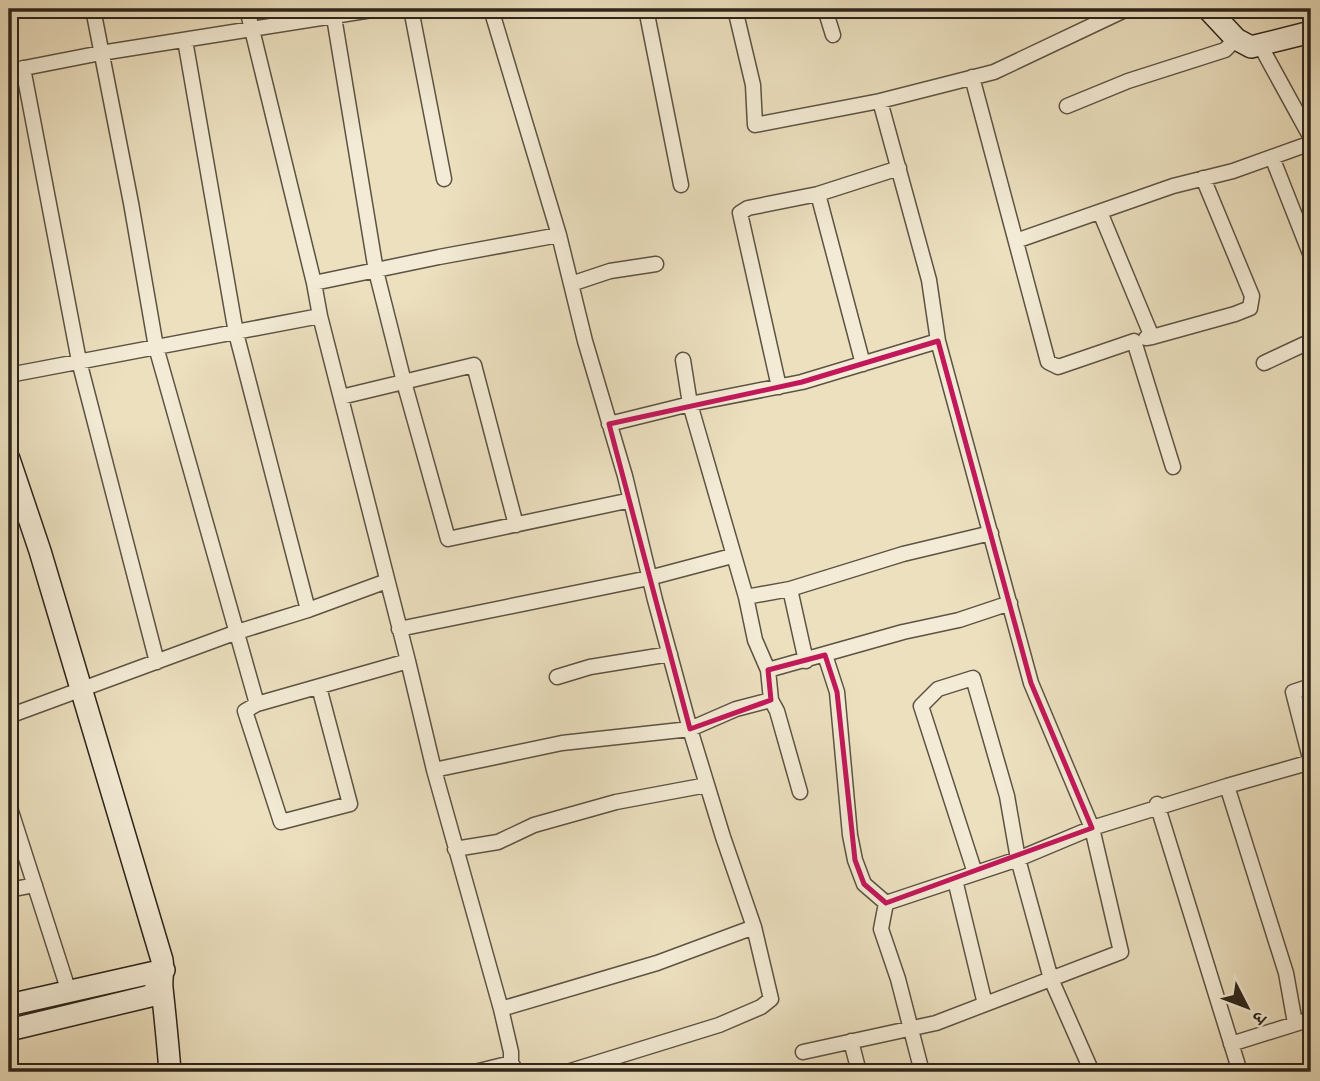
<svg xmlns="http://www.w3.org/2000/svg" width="1320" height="1081" font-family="'IM FELL Great Primer','Noto Serif Devanagari',serif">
	<rect width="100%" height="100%" fill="#ece0bf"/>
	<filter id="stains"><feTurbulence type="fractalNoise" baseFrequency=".00286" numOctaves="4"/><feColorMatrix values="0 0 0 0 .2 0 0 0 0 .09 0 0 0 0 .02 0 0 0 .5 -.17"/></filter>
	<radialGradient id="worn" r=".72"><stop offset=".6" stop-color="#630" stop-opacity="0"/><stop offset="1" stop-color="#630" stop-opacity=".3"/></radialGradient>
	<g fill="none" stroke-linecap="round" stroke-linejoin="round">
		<g stroke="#5d5344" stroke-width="17">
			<path id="street" d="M93,9L131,203L156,347L257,704
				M247,9L314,283
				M411,9L444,179
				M491,9L559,235
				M646,9L681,185
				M735,9L753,85L755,125L880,101
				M825,9L833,35
				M334,17L376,271L404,382L448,539L631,500
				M1260,45L1311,138
				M23,68L79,361L157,662
				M9,71L101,53L378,9
				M972,77L1048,362L1058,367L1134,341L1173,467
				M1067,106L1128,81L1225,50L1236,39
				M1272,157L1311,256
				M818,194L863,364
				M1100,212L1152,337L1146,338
				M1016,241L1173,186L1233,171L1311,143
				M571,284L610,271L656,264
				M1152,337L1235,314L1250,308L1252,296L1203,178
				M683,360L690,404L746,597L755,640L768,670L771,700L777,711L800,792
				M1264,363L1311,341
				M9,375L320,316L314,283L439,257L559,235L585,341L625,476L655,600L690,729L723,837L754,927L771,999L761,1007L719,1025L567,1072
				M779,387L740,213L748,208L818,194L899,168
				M341,397L474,365L516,525
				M609,424L690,404L802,382L938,341L929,280L880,101L994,72L1127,9
				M790,589L806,661
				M746,597L790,589L903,554L991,533
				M308,610L387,581
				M399,629L649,578L732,556
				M825,655L837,692L850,835L855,860L864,884L886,903
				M408,661L434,770L501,1009L511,1052V1063L517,1072
				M768,670L903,632L959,620L1010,603
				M557,677L590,667L670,654
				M319,687L350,804L281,822L245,711L257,704L408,661L320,316
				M9,716L237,632L308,610L236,333L185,40
				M1311,762L1293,692L1311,686
				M434,770L562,743L690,729L736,709L771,700
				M1227,786L1286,973L1295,1023
				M1157,804L1240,1072
				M9,805L69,992
				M455,849L498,842L534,825L616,802L707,785
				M975,873L921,706L938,689L973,678L1007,796L1018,859L1051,979L1092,1072
				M955,880L985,1004
				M9,890L35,885
				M886,903L1018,859L1092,828L1227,786L1311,762
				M886,903L881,929L898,979L922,1072
				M501,1009L657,963L754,927
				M851,1041L859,1072
				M1231,1044L1311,1019
				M803,1052L936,1023L1121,952L1092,828L1031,683L938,341
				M475,1072L511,1063"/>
		</g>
		<g stroke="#2d241b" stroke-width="24">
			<path id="secondary" d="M1208,9L1236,39L1251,47L1311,32
				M9,459L40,551L162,960C164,970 161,978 162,988C165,1016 168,1044 170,1072
				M9,1005L164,970
				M9,1030L150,996L161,984"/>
		</g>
		<use href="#street" stroke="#f3ebd5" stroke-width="14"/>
		<use href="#secondary" stroke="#f3ebd5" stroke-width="21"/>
	</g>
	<path fill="none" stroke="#c2185b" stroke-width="5" stroke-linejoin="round" d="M938,341L1031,683L1092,828L886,903L864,884L855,860L837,692L825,655L768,670L771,700L690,729L609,424L802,382Z"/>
	<rect width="1320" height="1081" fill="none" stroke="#ece0bf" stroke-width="35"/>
	<rect x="10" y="10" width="1299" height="1060" fill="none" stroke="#2d241b" stroke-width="3.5"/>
	<rect x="18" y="18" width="1285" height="1046" fill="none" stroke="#2d241b" stroke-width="2"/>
	<g transform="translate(1247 1007) rotate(132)" stroke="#f3ebd5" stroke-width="5" paint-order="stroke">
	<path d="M0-5L12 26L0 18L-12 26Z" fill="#2d241b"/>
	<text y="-10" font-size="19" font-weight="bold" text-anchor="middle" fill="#2d241b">उ</text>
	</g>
	<rect width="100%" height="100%" filter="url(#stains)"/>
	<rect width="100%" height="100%" fill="url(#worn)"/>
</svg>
